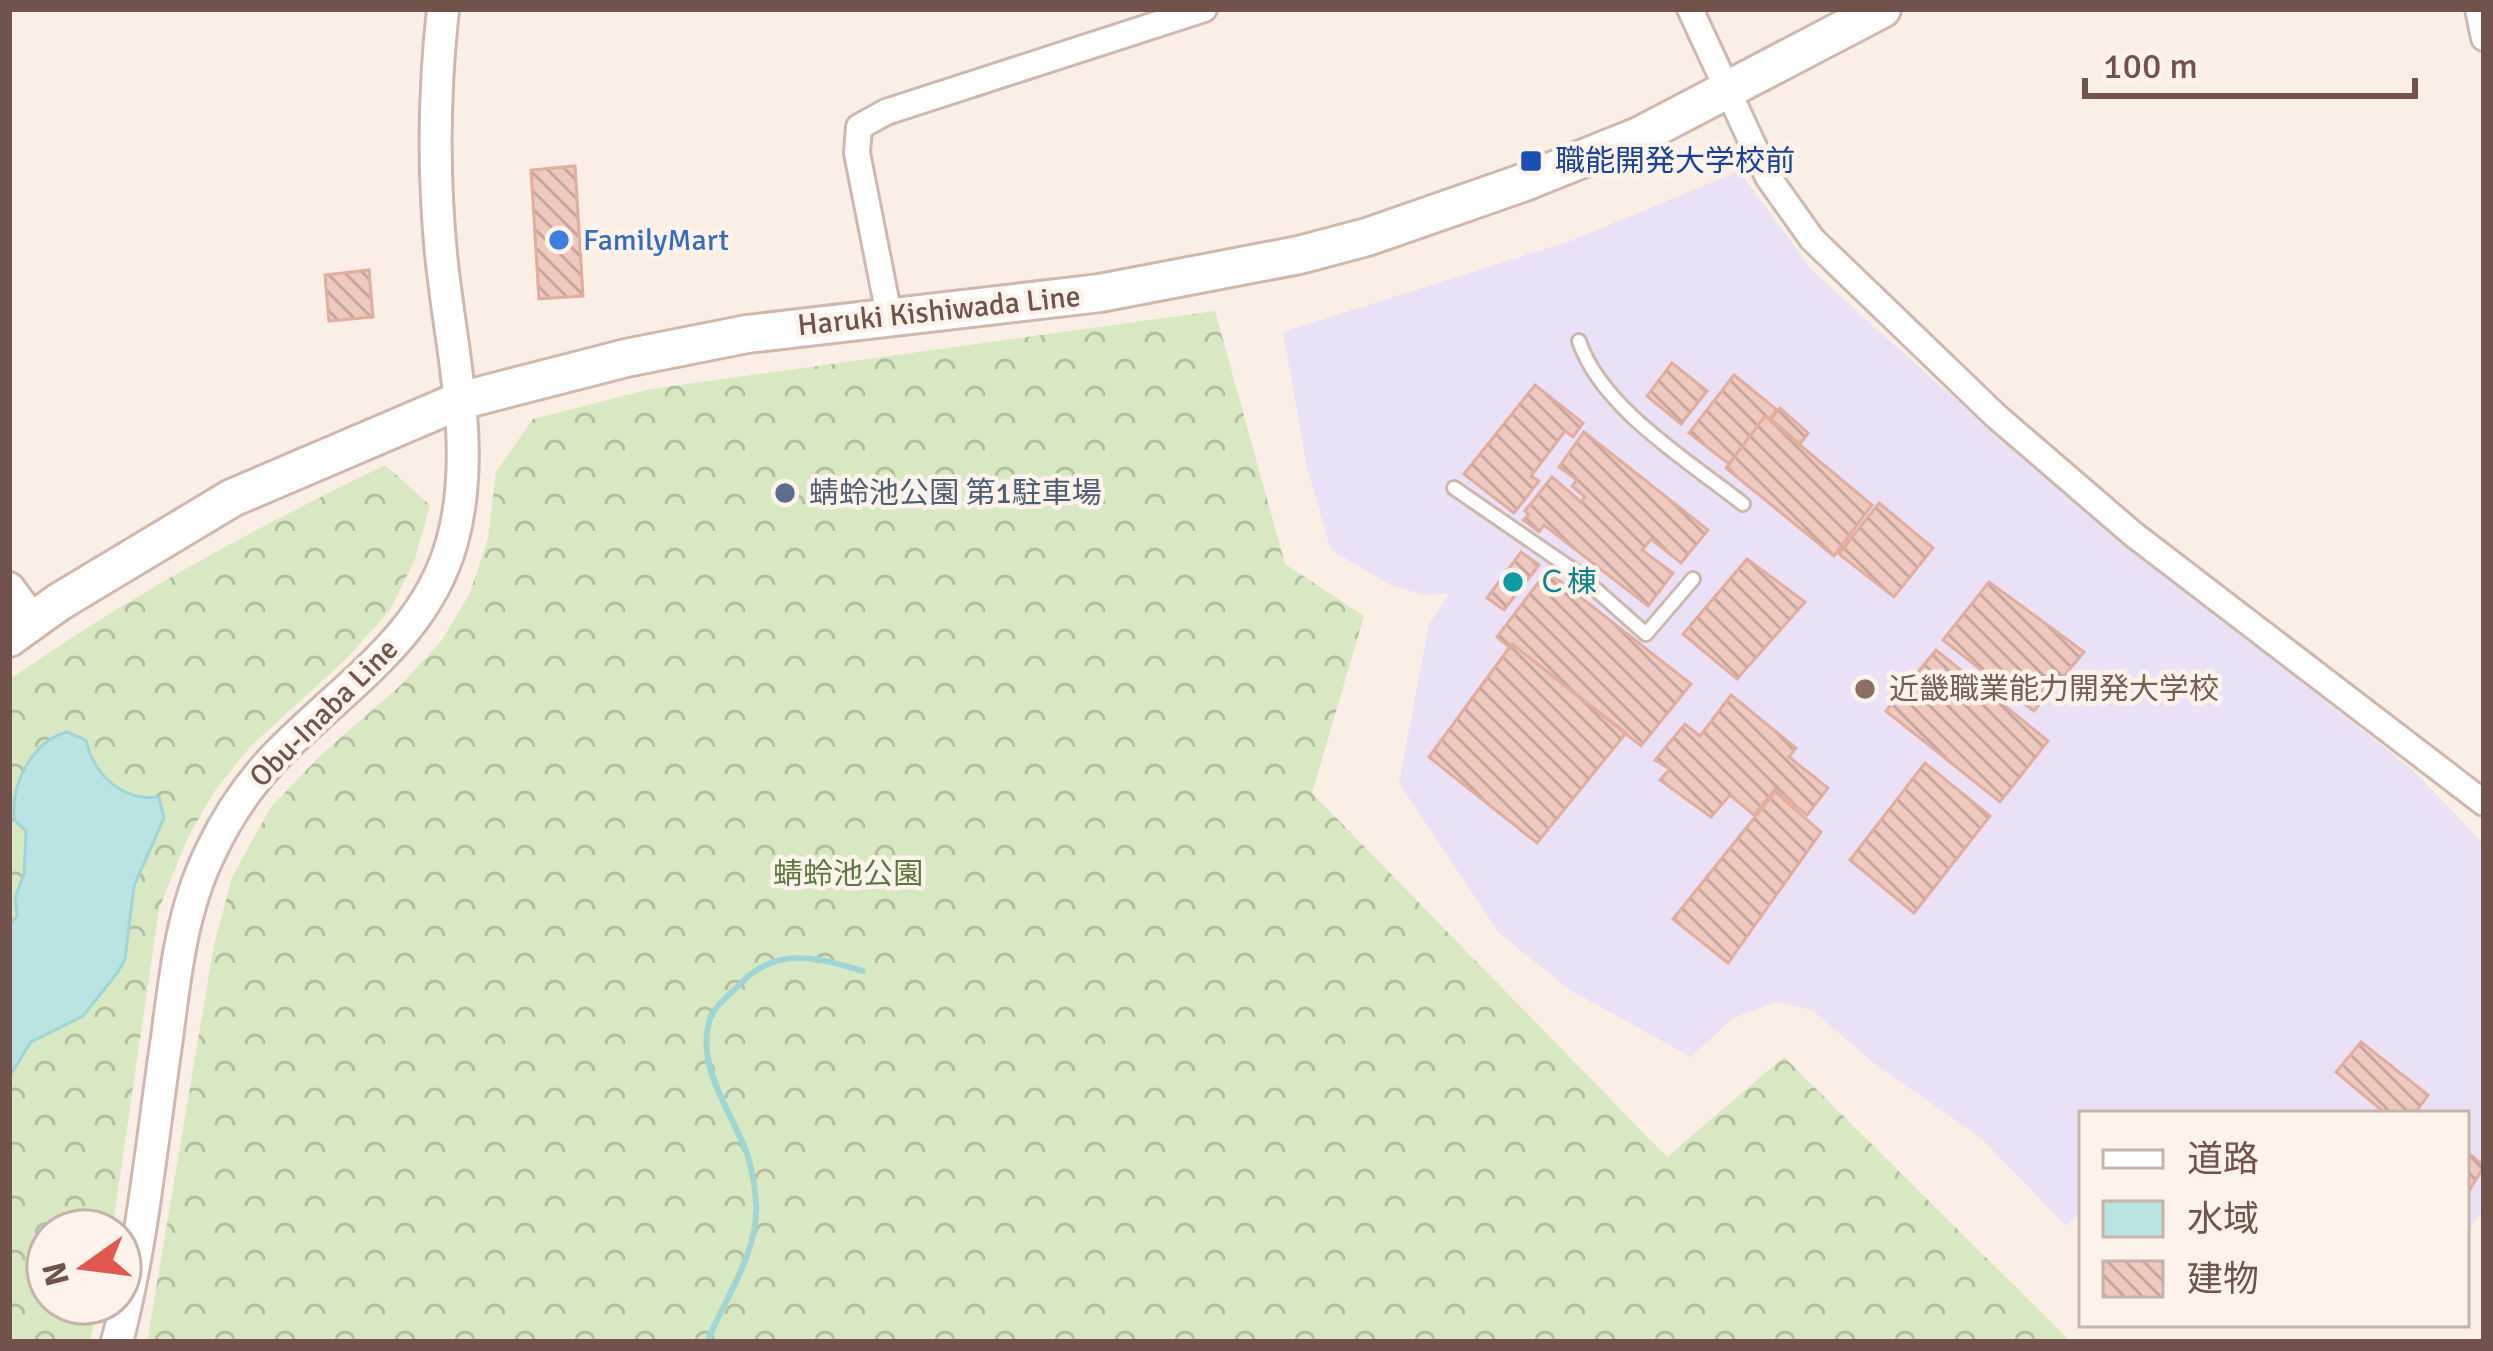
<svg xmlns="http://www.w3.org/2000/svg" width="2493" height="1351" font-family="Signika,'Noto Sans JP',sans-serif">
	<defs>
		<pattern id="forest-crowns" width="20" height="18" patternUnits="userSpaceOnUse" patternTransform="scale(3)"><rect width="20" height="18" fill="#d8e8c3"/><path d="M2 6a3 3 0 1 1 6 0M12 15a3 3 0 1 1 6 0" fill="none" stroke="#b4bfa0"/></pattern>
		<pattern id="building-back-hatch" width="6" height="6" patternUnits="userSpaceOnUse" patternTransform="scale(3)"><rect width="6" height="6" fill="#efc9bd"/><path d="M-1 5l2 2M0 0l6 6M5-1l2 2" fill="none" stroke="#c6a69c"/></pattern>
	</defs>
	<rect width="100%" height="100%" fill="#fbeee4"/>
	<path fill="#ebe1f7" d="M1739,171L1812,270L1901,351L2071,500L2413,770L2484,844V1209L2466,1234V1114H2082V1210L2066,1226L1981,1138L1875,1064L1812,1010L1777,1002L1733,1018L1691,1057L1570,990L1499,933L1399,783L1429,624L1450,593L1424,595L1392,586L1331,550L1307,467L1283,332L1573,240Z"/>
	<path fill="url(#forest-crowns)" d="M1215,311L1285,564L1364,616L1312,793L1667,1157L1784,1057L2071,1342H147L214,945L232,877L271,807L322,754L400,686L442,640L470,593L488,538L496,472L533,419L651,389Z
		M385,465L430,505L415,559L390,610L347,658L251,746L216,789L188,837L159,909L112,1231H48V1303H98L90,1342H9V680C128,596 254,529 385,465Z"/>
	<path fill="#b9e4e3" stroke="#a0d5d5" stroke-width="3" d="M67,732L86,740C93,774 123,802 159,797L164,818L134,886L125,959L118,972L83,1016L31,1042L9,1077V924L17,916L15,898L24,874L26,831L15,821C8,787 33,740 67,732Z"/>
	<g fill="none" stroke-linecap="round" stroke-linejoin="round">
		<path stroke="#a0d5d5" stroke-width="6" d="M707,1342C725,1298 759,1252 756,1203C755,1186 751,1164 745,1148C729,1109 694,1062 711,1016C716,1004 733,992 742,982C778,946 819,958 863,971"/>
	</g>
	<path fill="url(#building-back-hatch)" stroke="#e1ad9e" stroke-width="3" d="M575,166L583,296L539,299L531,170Z
		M369,270L373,317L329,321L325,275Z
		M1672,363L1707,391L1681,424L1647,396Z
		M1734,375L1777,410L1770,419L1765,416L1729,464L1689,433Z
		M1535,385L1583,423L1573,437L1565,431L1531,476L1539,481L1514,513L1464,474Z
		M1780,408L1808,433L1800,444L1771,419Z
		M1765,416L1872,505L1834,556L1726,468Z
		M1584,432L1708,530L1681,563L1651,539L1642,550L1673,573L1648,606L1544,525L1539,532L1523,520L1529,515L1525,511L1552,477L1581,502L1585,497L1572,486L1577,480L1559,467Z
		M1879,503L1933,548L1894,597L1839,554Z
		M1521,552L1539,565L1504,610L1487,598Z
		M1747,559L1805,602L1737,679L1683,634Z
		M1547,571L1691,684L1641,746L1512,644L1509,647L1497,637Z
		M1989,582L2084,652L2034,711L1943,640Z
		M1512,644L1626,733L1537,843L1429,757Z
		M1936,650L2048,741L2000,802L1886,711Z
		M1731,695L1796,748L1789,757L1828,788L1807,815L1775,789L1754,815L1730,795L1711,817L1660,780L1670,769L1655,760L1685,724L1700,736Z
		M1925,763L1990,816L1914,913L1850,860Z
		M1775,792L1821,832L1728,963L1673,919Z
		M2361,1042L2428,1095L2418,1109L2423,1114H2386L2336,1072Z
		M2466,1151L2484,1166L2466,1196Z"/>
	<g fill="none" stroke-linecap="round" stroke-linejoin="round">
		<g stroke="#ceb7ae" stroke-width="18">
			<path id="service" d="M1579,341C1601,408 1690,462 1743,504
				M1454,488L1576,572L1646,634L1693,579"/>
		</g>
		<g stroke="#ceb7ae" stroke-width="30">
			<path id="minor" d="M1690,9L1768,177L1812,239L1996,416L2133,534L2484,803
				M2478,9L2484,38
				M889,315L857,153L859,127L886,112L1204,9"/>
		</g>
		<g stroke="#ceb7ae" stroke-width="36">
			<path id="tertiary" d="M9,588L33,621
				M117,1342C143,1242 152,1139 167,1038C175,975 182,910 210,853C227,817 249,784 276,756C342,687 425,639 452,542C478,448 450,348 441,254C433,172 434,91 443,9"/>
		</g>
		<g stroke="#d1b6ab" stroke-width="42">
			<path id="secondary" d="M9,638L59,602L232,498L459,401L626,358L747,334L1100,293L1299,255L1367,237L1522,183L1639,136L1882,9"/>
		</g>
		<use href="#service" stroke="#fff" stroke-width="12"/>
		<use href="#minor" stroke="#fff" stroke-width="24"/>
		<use href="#tertiary" stroke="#fff" stroke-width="30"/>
		<use href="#secondary" stroke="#fff" stroke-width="36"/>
	</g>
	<rect fill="#1a4fb4" stroke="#fef3ea" stroke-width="4.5" x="1519" y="149" width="24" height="24" rx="6"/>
	<circle fill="#3f7fe0" stroke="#fef3ea" stroke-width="4.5" cx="559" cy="240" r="12"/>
	<circle fill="#5c6f8a" stroke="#fef3ea" stroke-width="4.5" cx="785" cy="493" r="12"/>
	<circle fill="#0f9aa8" stroke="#fef3ea" stroke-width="4.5" cx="1513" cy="582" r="12"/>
	<circle fill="#8d6e63" stroke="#fef3ea" stroke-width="4.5" cx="1865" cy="689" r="12"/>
	<g text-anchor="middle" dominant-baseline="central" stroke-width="9" stroke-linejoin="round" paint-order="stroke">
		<g font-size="30" fill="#164399" stroke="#fef3ea" text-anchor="start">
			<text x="1555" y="161">職能開発大学校前</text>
		</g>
		<g font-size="30" fill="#366cbe" stroke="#fef3ea" text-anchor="start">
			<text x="583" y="240">FamilyMart</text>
		</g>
		<g font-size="30" fill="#72534b" stroke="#fef3ea">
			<text transform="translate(939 311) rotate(-6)">Haruki Kishiwada Line</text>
			<text transform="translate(324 713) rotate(-45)">Obu-Inaba Line</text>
		</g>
		<g font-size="30" fill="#4e5e75" stroke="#fef3ea" text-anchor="start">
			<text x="809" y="493">蜻蛉池公園 第1駐車場</text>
		</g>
		<g font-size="30" fill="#0d838f" stroke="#fef3ea" text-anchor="start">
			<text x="1537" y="582">Ｃ棟</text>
		</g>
		<g font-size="30" fill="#785e54" stroke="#fef3ea" text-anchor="start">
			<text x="1889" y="689">近畿職業能力開発大学校</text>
		</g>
		<g font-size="30" fill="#5b7843" stroke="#fef3ea">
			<text x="848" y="874">蜻蛉池公園</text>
		</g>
	</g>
	<rect width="2493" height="1351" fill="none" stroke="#72534b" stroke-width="24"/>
	<rect x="2079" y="1111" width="390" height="216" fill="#fef3ea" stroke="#c6b3aa" stroke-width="3"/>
	<rect x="2103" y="1150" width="60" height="18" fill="#ffffff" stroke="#c6b3aa" stroke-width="3"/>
	<text x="2187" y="1171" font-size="36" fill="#72534b">道路</text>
	<rect x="2103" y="1201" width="60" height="36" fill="#b9e4e3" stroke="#c6b3aa" stroke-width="3"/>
	<text x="2187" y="1231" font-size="36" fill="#72534b">水域</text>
	<rect x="2103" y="1261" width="60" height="36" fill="url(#building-back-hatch)" stroke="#c6b3aa" stroke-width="3"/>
	<text x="2187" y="1291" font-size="36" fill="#72534b">建物</text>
	<g transform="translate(84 1267) rotate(256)"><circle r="57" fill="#fef3ea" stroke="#c6b3aa" stroke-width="3"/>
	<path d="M0-9L21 45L0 30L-21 45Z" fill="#e0584e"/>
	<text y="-18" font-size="33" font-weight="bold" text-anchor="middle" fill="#72534b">N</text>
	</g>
	<path d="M2085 78v18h330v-18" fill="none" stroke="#72534b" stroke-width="6"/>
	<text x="2103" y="78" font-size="36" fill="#72534b" stroke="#fef3ea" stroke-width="9" paint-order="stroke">100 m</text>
</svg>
